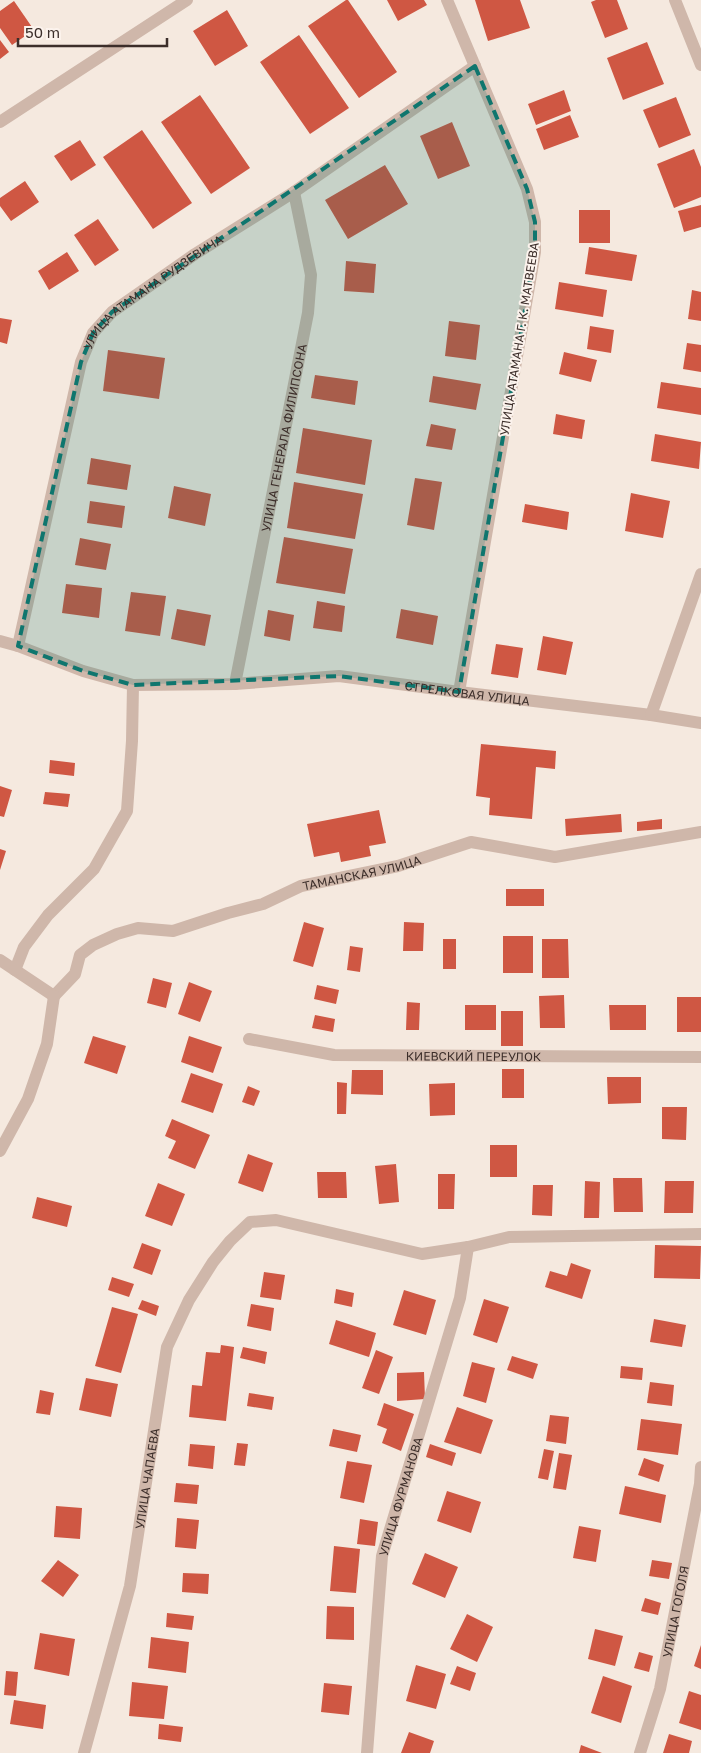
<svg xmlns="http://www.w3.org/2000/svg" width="701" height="1753" font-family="'Golos Text',sans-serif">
	<rect width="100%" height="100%" fill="#f5e9df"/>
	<path fill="#cf5743" d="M346,0H348L397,72L359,98L308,26Z
		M387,0H424L427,5L398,21Z
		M475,0H520L530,28L488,41Z
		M596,0H617L628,29L605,38L591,2Z
		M14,1L34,30L12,45L0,28V11Z
		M227,10L248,46L215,66L193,31Z
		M299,35L349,108L310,134L260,62Z
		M0,40L9,52L0,59Z
		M647,42L664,84L623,100L607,58Z
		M564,90L571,111L536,125L528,104Z
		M200,95L250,168L211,194L161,122Z
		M676,97L691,135L659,148L643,110Z
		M570,115L579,137L544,150L536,129Z
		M452,122L470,166L438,179L420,136Z
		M142,130L192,203L153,229L103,157Z
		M80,140L96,165L71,181L54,156Z
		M694,149L701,167V197L674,208L657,164Z
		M385,165L408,204L348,239L325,200Z
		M25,181L39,202L11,221L0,206V198Z
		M701,205V227L684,232L678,211Z
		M579,210H610V243H579Z
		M98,219L119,250L95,266L74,235Z
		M589,247L637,255L632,281L585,274Z
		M67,252L79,271L49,290L38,271Z
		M346,261L376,264L374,293L344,291Z
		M559,282L607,290L603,317L555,309Z
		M692,290L701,292V321L688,319Z
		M0,318L12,320L7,344L0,342Z
		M449,321L480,325L476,360L445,356Z
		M590,326L614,330L611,353L587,349Z
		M687,343L701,345V372L683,369Z
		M108,350L165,358L159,399L103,391Z
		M564,352L597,360L591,382L559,374Z
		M315,375L358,381L355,405L311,398Z
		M433,376L481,384L476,410L429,402Z
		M661,382L701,388V415L657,408Z
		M556,414L585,420L582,439L553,434Z
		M431,424L456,429L452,450L426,446Z
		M303,428L372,440L365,485L296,473Z
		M655,434L701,442L699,469L651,461Z
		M91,458L131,465L127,490L87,484Z
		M415,478L442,482L434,530L407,525Z
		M294,482L363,494L355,539L287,528Z
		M174,486L211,494L205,526L168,518Z
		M631,493L670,501L663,538L625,531Z
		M90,501L125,506L122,528L87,523Z
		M525,504L569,512L567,530L522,522Z
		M284,537L353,549L345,594L276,583Z
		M80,538L111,544L106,570L75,565Z
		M66,584L102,588L99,618L62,613Z
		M131,592L166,596L160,636L125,631Z
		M317,601L345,606L342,632L313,628Z
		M177,609L211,615L205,646L171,639Z
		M401,609L438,616L433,645L396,638Z
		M268,610L294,615L290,641L264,636Z
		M543,636L573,642L566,675L537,670Z
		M496,644L523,648L518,678L491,674Z
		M481,744L556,751L555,769L536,767L532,819L489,815L490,798L476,796Z
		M50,760L75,763L74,776L49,773Z
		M0,786L12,790L4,817L0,816Z
		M45,792L70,794L68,807L43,804Z
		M379,810L386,843L369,846L371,856L341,862L339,852L314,857L307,824Z
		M621,814L622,832L566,836L565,819Z
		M662,819V829L637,831V822Z
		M0,849L6,851L0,870Z
		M506,889H544V906H506Z
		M304,922L324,928L313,967L293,961Z
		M404,922L424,923L423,951H403Z
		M503,936H533V973H503Z
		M443,939H456V969H443Z
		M542,939H568L569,978H542Z
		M350,946L363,948L360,972L347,970Z
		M153,978L172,983L166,1008L147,1003Z
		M189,982L212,991L200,1022L178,1014Z
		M317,985L339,990L336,1004L314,999Z
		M564,995L565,1028H540L539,996Z
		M677,997H701V1032H677Z
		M407,1002L420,1003L419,1030H406Z
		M465,1005H496V1030H465Z
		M609,1005H646V1030H610Z
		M501,1011H523V1046H501Z
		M315,1015L335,1019L333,1032L312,1028Z
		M93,1036L126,1046L117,1074L84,1063Z
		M189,1036L222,1047L213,1073L181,1062Z
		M502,1069H524V1098H502Z
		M352,1070H383V1095L351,1094Z
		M191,1073L223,1084L213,1113L181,1102Z
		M607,1077H641V1103L608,1104Z
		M337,1082L347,1083L346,1114H337Z
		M455,1083V1115L430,1116L429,1084Z
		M248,1086L260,1091L254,1106L242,1102Z
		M662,1107H687L686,1140L662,1139Z
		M172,1119L210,1135L195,1169L168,1158L176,1141L165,1136Z
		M490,1145H517V1177H490Z
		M248,1154L273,1163L263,1192L238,1183Z
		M396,1164L399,1202L379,1204L375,1166Z
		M317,1172H346L347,1198H318Z
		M438,1174H455L454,1209H438Z
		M613,1178H642L643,1212H614Z
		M585,1181L600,1182L599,1218H584Z
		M665,1181H694L693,1213H664Z
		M158,1183L185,1194L172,1226L145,1216Z
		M533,1185H553L552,1216L532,1215Z
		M37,1197L72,1206L67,1227L32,1218Z
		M142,1243L161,1250L152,1275L133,1268Z
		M655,1245L701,1246L700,1279L654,1278Z
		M571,1263L591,1270L582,1299L545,1287L550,1271L567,1276Z
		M264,1272L285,1275L281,1300L260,1297Z
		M112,1277L134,1284L129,1297L108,1290Z
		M336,1289L354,1293L352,1307L334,1303Z
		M404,1290L436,1300L426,1335L393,1325Z
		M484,1299L509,1307L497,1343L473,1335Z
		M142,1300L159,1306L156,1316L138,1309Z
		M251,1304L274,1308L271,1331L247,1326Z
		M112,1307L138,1314L121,1373L95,1366Z
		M654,1319L686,1325L682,1347L650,1342Z
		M336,1320L376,1333L369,1357L329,1344Z
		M221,1345L234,1347L226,1421L189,1417L192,1385L202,1386L206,1352L220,1353Z
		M243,1347L267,1352L265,1364L240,1358Z
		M376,1350L393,1357L379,1394L362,1388Z
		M512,1356L538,1364L533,1379L507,1370Z
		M472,1362L495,1368L486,1403L463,1396Z
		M621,1366L643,1368L642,1380L620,1378Z
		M424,1372L425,1399L397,1401V1373Z
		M86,1378L118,1384L111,1417L79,1410Z
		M650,1382L674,1385L672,1406L647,1403Z
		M40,1390L54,1393L50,1415L36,1413Z
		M249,1393L274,1397L272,1410L247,1406Z
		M384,1403L414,1414L401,1451L382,1443L387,1429L377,1425Z
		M457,1407L493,1420L481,1454L444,1442Z
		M550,1415L569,1417L566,1444L546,1441Z
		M641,1419L682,1424L678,1455L637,1450Z
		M333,1429L361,1435L357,1452L329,1446Z
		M237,1443L248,1444L245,1466L234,1465Z
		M190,1444L215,1446L213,1469L188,1466Z
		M430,1444L456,1453L452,1466L426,1457Z
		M544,1449L554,1451L548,1480L538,1478Z
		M559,1453L572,1455L566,1490L553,1488Z
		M644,1458L664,1465L659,1482L638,1475Z
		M347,1461L372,1465L364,1503L340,1498Z
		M176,1483L199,1485L197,1504L174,1502Z
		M625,1486L666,1495L661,1523L619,1514Z
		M447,1491L481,1502L471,1533L437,1521Z
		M56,1506L82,1508L80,1539L54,1537Z
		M177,1518L199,1520L196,1549L175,1547Z
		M360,1519L378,1522L375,1546L357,1544Z
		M579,1526L601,1530L596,1562L573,1558Z
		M334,1546L360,1549L356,1593L330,1591Z
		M425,1553L458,1567L445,1598L412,1584Z
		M58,1560L79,1575L63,1597L41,1581Z
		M652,1560L672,1563L669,1579L649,1576Z
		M183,1573L209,1574L208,1594L182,1592Z
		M645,1598L661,1603L658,1615L641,1611Z
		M327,1606L354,1607V1640L326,1639Z
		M167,1613L194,1616L192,1630L166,1627Z
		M467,1614L493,1627L477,1662L450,1649Z
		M595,1629L623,1636L615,1666L588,1659Z
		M40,1633L75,1639L69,1676L34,1669Z
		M151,1637L189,1642L186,1673L148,1668Z
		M701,1645V1669L694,1666Z
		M639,1652L653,1656L649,1672L634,1668Z
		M416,1665L446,1674L436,1709L406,1701Z
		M457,1666L476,1673L470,1691L450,1684Z
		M6,1671L18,1672L16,1696L4,1695Z
		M603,1676L632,1686L621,1723L591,1713Z
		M132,1682L168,1686L164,1719L129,1716Z
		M324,1683L352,1686L349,1715L321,1712Z
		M689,1691L701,1695V1730L679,1723Z
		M14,1700L46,1705L43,1729L10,1724Z
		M159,1724L183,1727L181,1742L158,1739Z
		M409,1732L434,1741L430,1753H401Z
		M669,1734L692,1741L689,1753H663Z
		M581,1745L602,1753H579Z"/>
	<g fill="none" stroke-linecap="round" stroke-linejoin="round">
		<g stroke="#cfb7aa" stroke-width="12">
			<path d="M447,0L527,189L535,222V252L459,692"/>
			<path d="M675,0L701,65"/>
			<path d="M0,122L187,0"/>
			<path id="s1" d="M0,641L18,646L83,671L133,685L235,684L339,676L459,692L651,715L701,723"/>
			<path id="s2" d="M18,646L81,362L93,333L112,312L195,254L294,192L475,66"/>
			<path id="s3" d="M235,684L308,313L311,275L294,192"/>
			<path d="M651,715L701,574"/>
			<path d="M0,960L54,996"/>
			<path d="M15,970L24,947L48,915L94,869L127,811L132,741L133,685"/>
			<path id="s4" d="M54,996L75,974L80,955L93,945L117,934L138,928L173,931L228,913L263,904L301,886L398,866L471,842L555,857L701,832"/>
			<path id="s5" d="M249,1039L334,1055L701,1057"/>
			<path d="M0,1151L28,1099L47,1044L54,996"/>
			<path id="s6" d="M84,1753L130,1586L167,1347L189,1300L213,1262L230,1241L250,1222L276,1220L422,1254L468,1247L509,1237L701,1234"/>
			<path id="s7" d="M367,1753L382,1556L460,1298L468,1247"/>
			<path id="s8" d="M640,1753L660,1689L700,1484L701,1467"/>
		</g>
	</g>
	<path fill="#0f766e" fill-opacity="0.2" stroke="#0f766e" stroke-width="4" stroke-dasharray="10 6" stroke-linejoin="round" d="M475,66L527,189L535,222V252L459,692L339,676L133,685L83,671L18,646L81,362L93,333L112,312Z"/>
	<g text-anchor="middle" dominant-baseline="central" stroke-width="4" stroke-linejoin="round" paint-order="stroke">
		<g font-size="12" fill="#3c2e2a" stroke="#fcf3ed">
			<text stroke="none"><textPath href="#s2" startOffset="394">УЛИЦА АТАМАНА РУДЗЕВИЧА</textPath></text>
			<text transform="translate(519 339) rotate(-81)">УЛИЦА АТАМАНА Г. К. МАТВЕЕВА</text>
			<text stroke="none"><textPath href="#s3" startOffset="251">УЛИЦА ГЕНЕРАЛА ФИЛИПСОНА</textPath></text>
			<text stroke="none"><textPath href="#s1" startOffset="476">СТРЕЛКОВАЯ УЛИЦА</textPath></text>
			<text stroke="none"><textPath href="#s4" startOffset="348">ТАМАНСКАЯ УЛИЦА</textPath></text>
			<text stroke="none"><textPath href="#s5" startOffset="226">КИЕВСКИЙ ПЕРЕУЛОК</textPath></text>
			<text stroke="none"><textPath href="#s6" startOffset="282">УЛИЦА ЧАПАЕВА</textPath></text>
			<text stroke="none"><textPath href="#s7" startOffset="260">УЛИЦА ФУРМАНОВА</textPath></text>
			<text stroke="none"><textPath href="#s8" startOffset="146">УЛИЦА ГОГОЛЯ</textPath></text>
		</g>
	</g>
	<path d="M18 38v8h149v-8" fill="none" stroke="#3c2e2a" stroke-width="2.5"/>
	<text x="25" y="38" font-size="15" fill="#3c2e2a" stroke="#fcf3ed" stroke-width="4" paint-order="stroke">50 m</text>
</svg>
